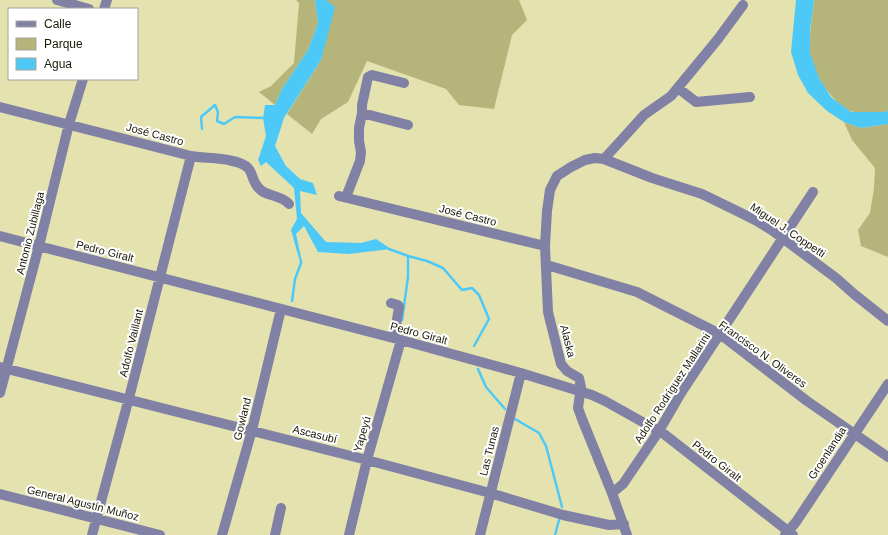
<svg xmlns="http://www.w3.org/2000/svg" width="888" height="535" font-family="Helvetica,sans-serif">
	<rect width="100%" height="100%" fill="#e4e3b0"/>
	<path fill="#b5b47b" d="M296,0H315L318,23L308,50L282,89L275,105L259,92L271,86L294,63L299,3Z
		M326,0H519L527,20L512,35L494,109L459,105L446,89L367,61L348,102L321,119L312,134L287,114L321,60L328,3Z
		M814,0H888V111L883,112C875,112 856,114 850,111C831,101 812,73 810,52C809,35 812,17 814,0Z
		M844,122L861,128L888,124V257L861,246L858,230L870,213L874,188L875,168L852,140Z"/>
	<path fill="#4dc9f7" d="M315,0H326L335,7L321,60L284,118L275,146L286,166L300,179L313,183L317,195L300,191L301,213L326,242L361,243L376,239L391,249L348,254L318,252L304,226L296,234L302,262H300L291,230L297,219L294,188L266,162L261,166L258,160L266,136L263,118L265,105H275L282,89L308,50L318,23Z
		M796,0H814L810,31V53L819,78L831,97L851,112H883L888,111V124L861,128L844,122L827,111L808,93L798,75L791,52Z"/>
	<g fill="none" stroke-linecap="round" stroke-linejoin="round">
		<path stroke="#4dc9f7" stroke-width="2.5" d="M202,129L201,117L215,105L218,112L217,121L224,124L235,117L265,118
			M389,249L408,256L427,261L443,268L462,290L472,288L479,295L489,319L474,346
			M292,301L295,279L301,263V261
			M402,320L408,277V256
			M478,369L486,387L505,409
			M515,419L539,433L546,446L562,507
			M555,535L559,520"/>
		<path stroke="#8180a5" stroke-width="10" d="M57,0L89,9
			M104,9L107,0
			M678,88L696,102L750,97
			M0,107L191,156C205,159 237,157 248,168C254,174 251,183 262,191C271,197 281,195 289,204
			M362,113L408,125
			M604,159L644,115L671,96L718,39L743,5
			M339,196L545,246
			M346,197L360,161L361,152L359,141V128L362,113V105L368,77L372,75L404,83
			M0,236L401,340L521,373L592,395L605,401L664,434L793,535
			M547,265L637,292L720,334L807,401L888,457
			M391,303L398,305L399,307L394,338
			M0,367L367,460L490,493L563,515L609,525L624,524
			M0,393L39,246L69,124L83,79
			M612,493L623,484L659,431L681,393L813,192
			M0,494L160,535
			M92,535L129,398L191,156
			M222,535L252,430L281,309
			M275,535L281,508
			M349,535L367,460L401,340
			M480,535L521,373
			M627,535L612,493L582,419L578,408L581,387L579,378L567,371L561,364L548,312L545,246L547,211L550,190L557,176L571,167L585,160L595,158L604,159L652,178L702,194L735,210L757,221L773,231L836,278L854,294L888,321
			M785,535L796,522L888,384"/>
	</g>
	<g text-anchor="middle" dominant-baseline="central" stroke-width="4" stroke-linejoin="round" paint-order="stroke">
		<g font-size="11" fill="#1a1907" stroke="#fff">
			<text transform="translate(155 134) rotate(15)">José Castro</text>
			<text transform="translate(468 215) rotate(14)">José Castro</text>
			<text transform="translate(788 230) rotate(34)">Miguel J. Coppetti</text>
			<text transform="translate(30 233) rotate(-76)">Antonio Zubillaga</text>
			<text transform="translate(105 251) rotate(14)">Pedro Giralt</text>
			<text transform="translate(419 333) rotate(15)">Pedro Giralt</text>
			<text transform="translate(568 341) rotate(76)">Alaska</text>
			<text transform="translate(131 343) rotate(-76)">Adolfo Vaillant</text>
			<text transform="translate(763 354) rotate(36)">Francisco N. Oliveres</text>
			<text transform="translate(672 388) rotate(-57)">Adolfo Rodríguez Mallarini</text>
			<text transform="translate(242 419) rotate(-76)">Gowland</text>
			<text transform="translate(315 434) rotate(14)">Ascasubí</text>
			<text transform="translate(362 434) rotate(-74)">Yapeyú</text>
			<text transform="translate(489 451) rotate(-76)">Las Tunas</text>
			<text transform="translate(827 453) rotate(-57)">Groenlandia</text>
			<text transform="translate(717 461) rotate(38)">Pedro Giralt</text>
			<text transform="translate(83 503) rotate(14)">General Agustín Muñoz</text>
		</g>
	</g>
	<rect x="8" y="8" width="130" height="72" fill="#ffffff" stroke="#a3a39c"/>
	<rect x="16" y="21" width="20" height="6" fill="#8180a5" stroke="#a3a39c"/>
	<text x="44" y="28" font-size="12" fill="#1a1907">Calle</text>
	<rect x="16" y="38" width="20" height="12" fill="#b5b47b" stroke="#a3a39c"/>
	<text x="44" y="48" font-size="12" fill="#1a1907">Parque</text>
	<rect x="16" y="58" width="20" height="12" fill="#4dc9f7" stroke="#a3a39c"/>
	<text x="44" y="68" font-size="12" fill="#1a1907">Agua</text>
</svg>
